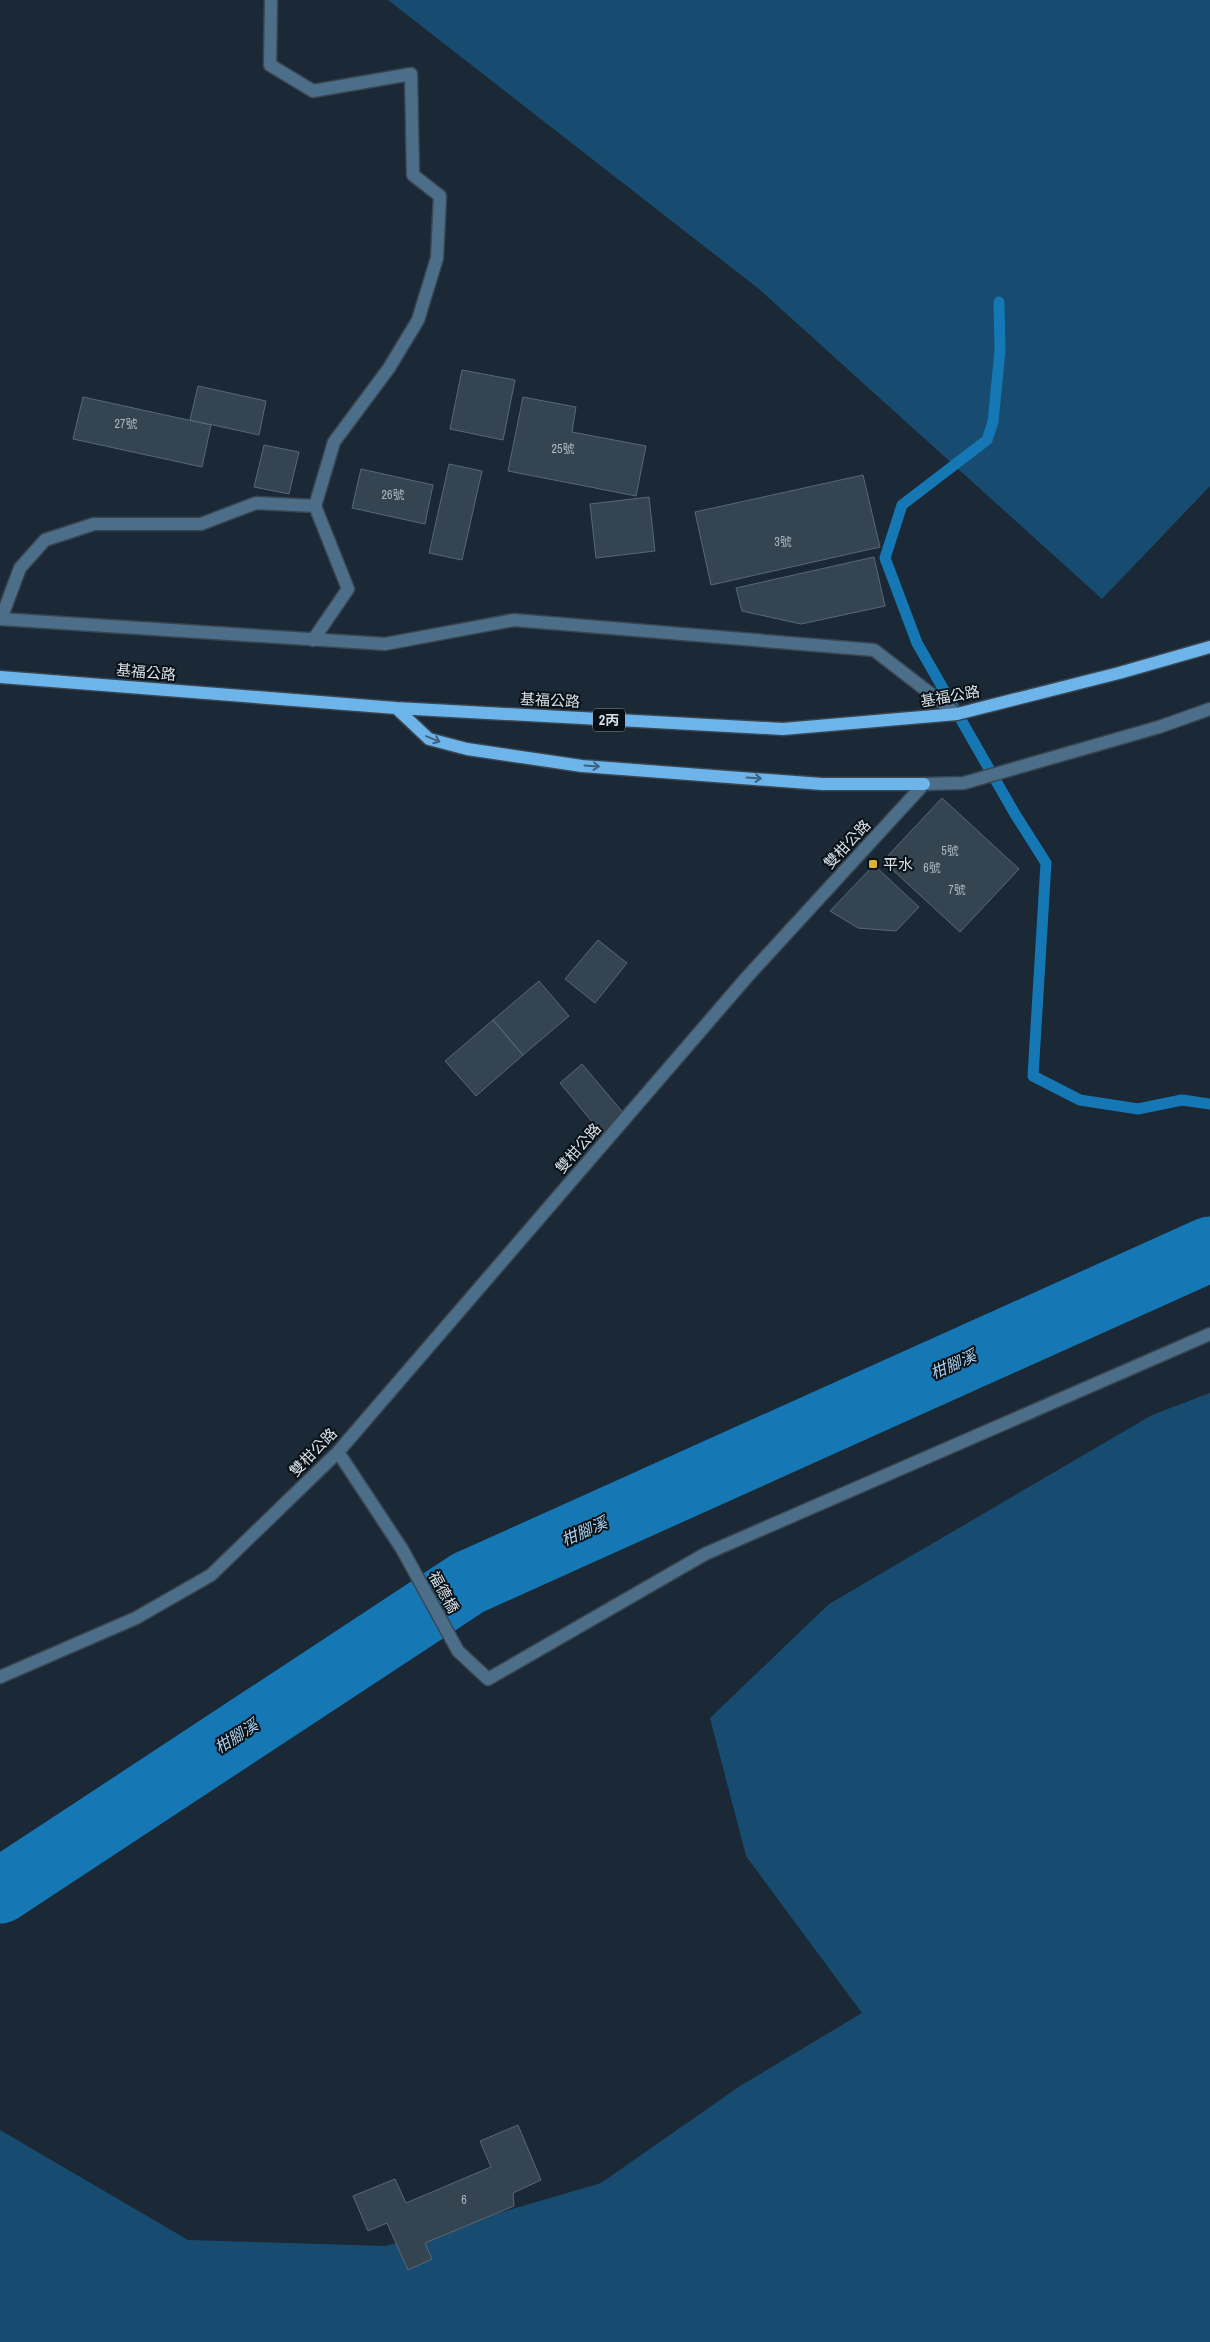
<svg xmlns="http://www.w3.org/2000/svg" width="1210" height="2342" font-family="'Archivo Narrow','Noto Sans TC',sans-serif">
	<rect width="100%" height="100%" fill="#1a2935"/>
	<path fill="#174c70" d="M388,0H1210V486L1102,599L759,289Z
		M1210,1393V2342H0V2130L188,2240L386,2246L601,2183L740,2086L862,2013L746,1856L710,1718L829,1604L1152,1415Z"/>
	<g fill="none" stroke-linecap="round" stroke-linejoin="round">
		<path stroke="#1577b4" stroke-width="11" d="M999,302L1000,351L993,422L987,440L902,505L885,558L917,643L1015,814L1046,863L1033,1076L1080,1100L1138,1109L1182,1100L1210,1104"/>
		<path stroke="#1577b4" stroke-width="65" d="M0,1891L468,1583L1210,1249"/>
	</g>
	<path fill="#344451" stroke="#576876" d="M462,370L515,380L503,440L450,429Z
		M198,386L266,401L259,435L190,420Z
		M83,397L211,425L202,467L73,439Z
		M523,397L576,407L572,432L646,446L636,496L508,471Z
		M264,445L299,452L289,494L254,487Z
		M449,464L482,471L462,560L429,553Z
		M361,469L433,485L425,524L352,508Z
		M863,475L880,547L711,585L695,512Z
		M649,497L655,551L596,558L590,504Z
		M874,557L885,606L801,624L742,611L736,588Z
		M942,798L1019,869L960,932L883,861Z
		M874,865L919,907L896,931L858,928L830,911Z
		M598,940L627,963L595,1003L565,979Z
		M539,981L569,1016L523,1055L493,1020Z
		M493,1020L523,1055L476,1096L445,1061Z
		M582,1064L626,1116L603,1135L560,1083Z
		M518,2125L541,2180L513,2193L514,2206L425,2243L432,2259L408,2270L387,2223L368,2231L353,2196L395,2179L406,2203L491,2167L480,2141Z"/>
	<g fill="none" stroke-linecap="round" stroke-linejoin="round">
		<g stroke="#384652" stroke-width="15">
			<path id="minor" d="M271,0L270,65L313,91L411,74L413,175L440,196L437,258L418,320L389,368L334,442L315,506
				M0,619L385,644L514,620L874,650L957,714
				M1,619L20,568L45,540L94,524H201L256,503L315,506L348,589L313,640
				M338,1452L402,1549L458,1651L488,1679L705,1554L1210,1334
				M0,1677L136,1618L211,1575L338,1452L747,977L924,784L964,783L1159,727L1210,709"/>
		</g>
		<g stroke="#384652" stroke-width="15">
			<path id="major" d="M0,677L396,708L783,729L957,714L1119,673L1210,647
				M396,708L429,739L467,749L582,766L822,784H924"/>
		</g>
		<use href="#minor" stroke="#4d6e88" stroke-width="12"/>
		<use href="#major" stroke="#6db4ea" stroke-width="12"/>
	</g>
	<defs><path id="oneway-shaft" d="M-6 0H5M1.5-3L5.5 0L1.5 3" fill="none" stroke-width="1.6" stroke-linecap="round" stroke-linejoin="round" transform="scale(1.25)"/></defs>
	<g stroke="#3c6280">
		<use href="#oneway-shaft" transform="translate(433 739) rotate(22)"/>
		<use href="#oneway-shaft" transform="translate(592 766) rotate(4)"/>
		<use href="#oneway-shaft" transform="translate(754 778) rotate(4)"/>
	</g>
	<rect fill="#d7b434" stroke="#0a1116" stroke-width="2" x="868" y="859" width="10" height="10" rx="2.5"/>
	<g text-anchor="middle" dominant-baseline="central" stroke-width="4" stroke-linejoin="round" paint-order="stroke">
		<g font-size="12" fill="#aeb9c2">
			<text x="126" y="424">27號</text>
			<text x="563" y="449">25號</text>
			<text x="393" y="495">26號</text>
			<text x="783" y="542">3號</text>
			<text x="950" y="851">5號</text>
			<text x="932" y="868">6號</text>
			<text x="957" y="890">7號</text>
			<text x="464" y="2200">6</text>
		</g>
		<rect fill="#0a1116" stroke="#9aa2a9" stroke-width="1" x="593" y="708.5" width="32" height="23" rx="4"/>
		<g font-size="14" font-weight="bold" fill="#d7e0e8">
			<text x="609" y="720">2丙</text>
		</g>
		<g font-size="15" fill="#d7e0e8" stroke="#0a1116">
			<text transform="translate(146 672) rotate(5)">基福公路</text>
			<text transform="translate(950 696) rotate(-10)">基福公路</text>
			<text transform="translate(550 700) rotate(3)">基福公路</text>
			<text transform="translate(847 844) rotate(-47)">雙柑公路</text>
			<text transform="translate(578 1148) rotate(-49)">雙柑公路</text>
			<text transform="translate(313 1452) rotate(-46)">雙柑公路</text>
			<text transform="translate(444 1592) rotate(61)">福德橋</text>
		</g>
		<g font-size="15" fill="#d7e0e8" stroke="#0a1116" text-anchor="start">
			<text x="883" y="864">平水</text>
		</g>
		<g font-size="16" font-style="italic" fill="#a9d1f1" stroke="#0a1116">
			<text transform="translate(953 1364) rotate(-24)">柑腳溪</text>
			<text transform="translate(584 1531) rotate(-24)">柑腳溪</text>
			<text transform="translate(236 1736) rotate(-33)">柑腳溪</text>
		</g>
	</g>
</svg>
